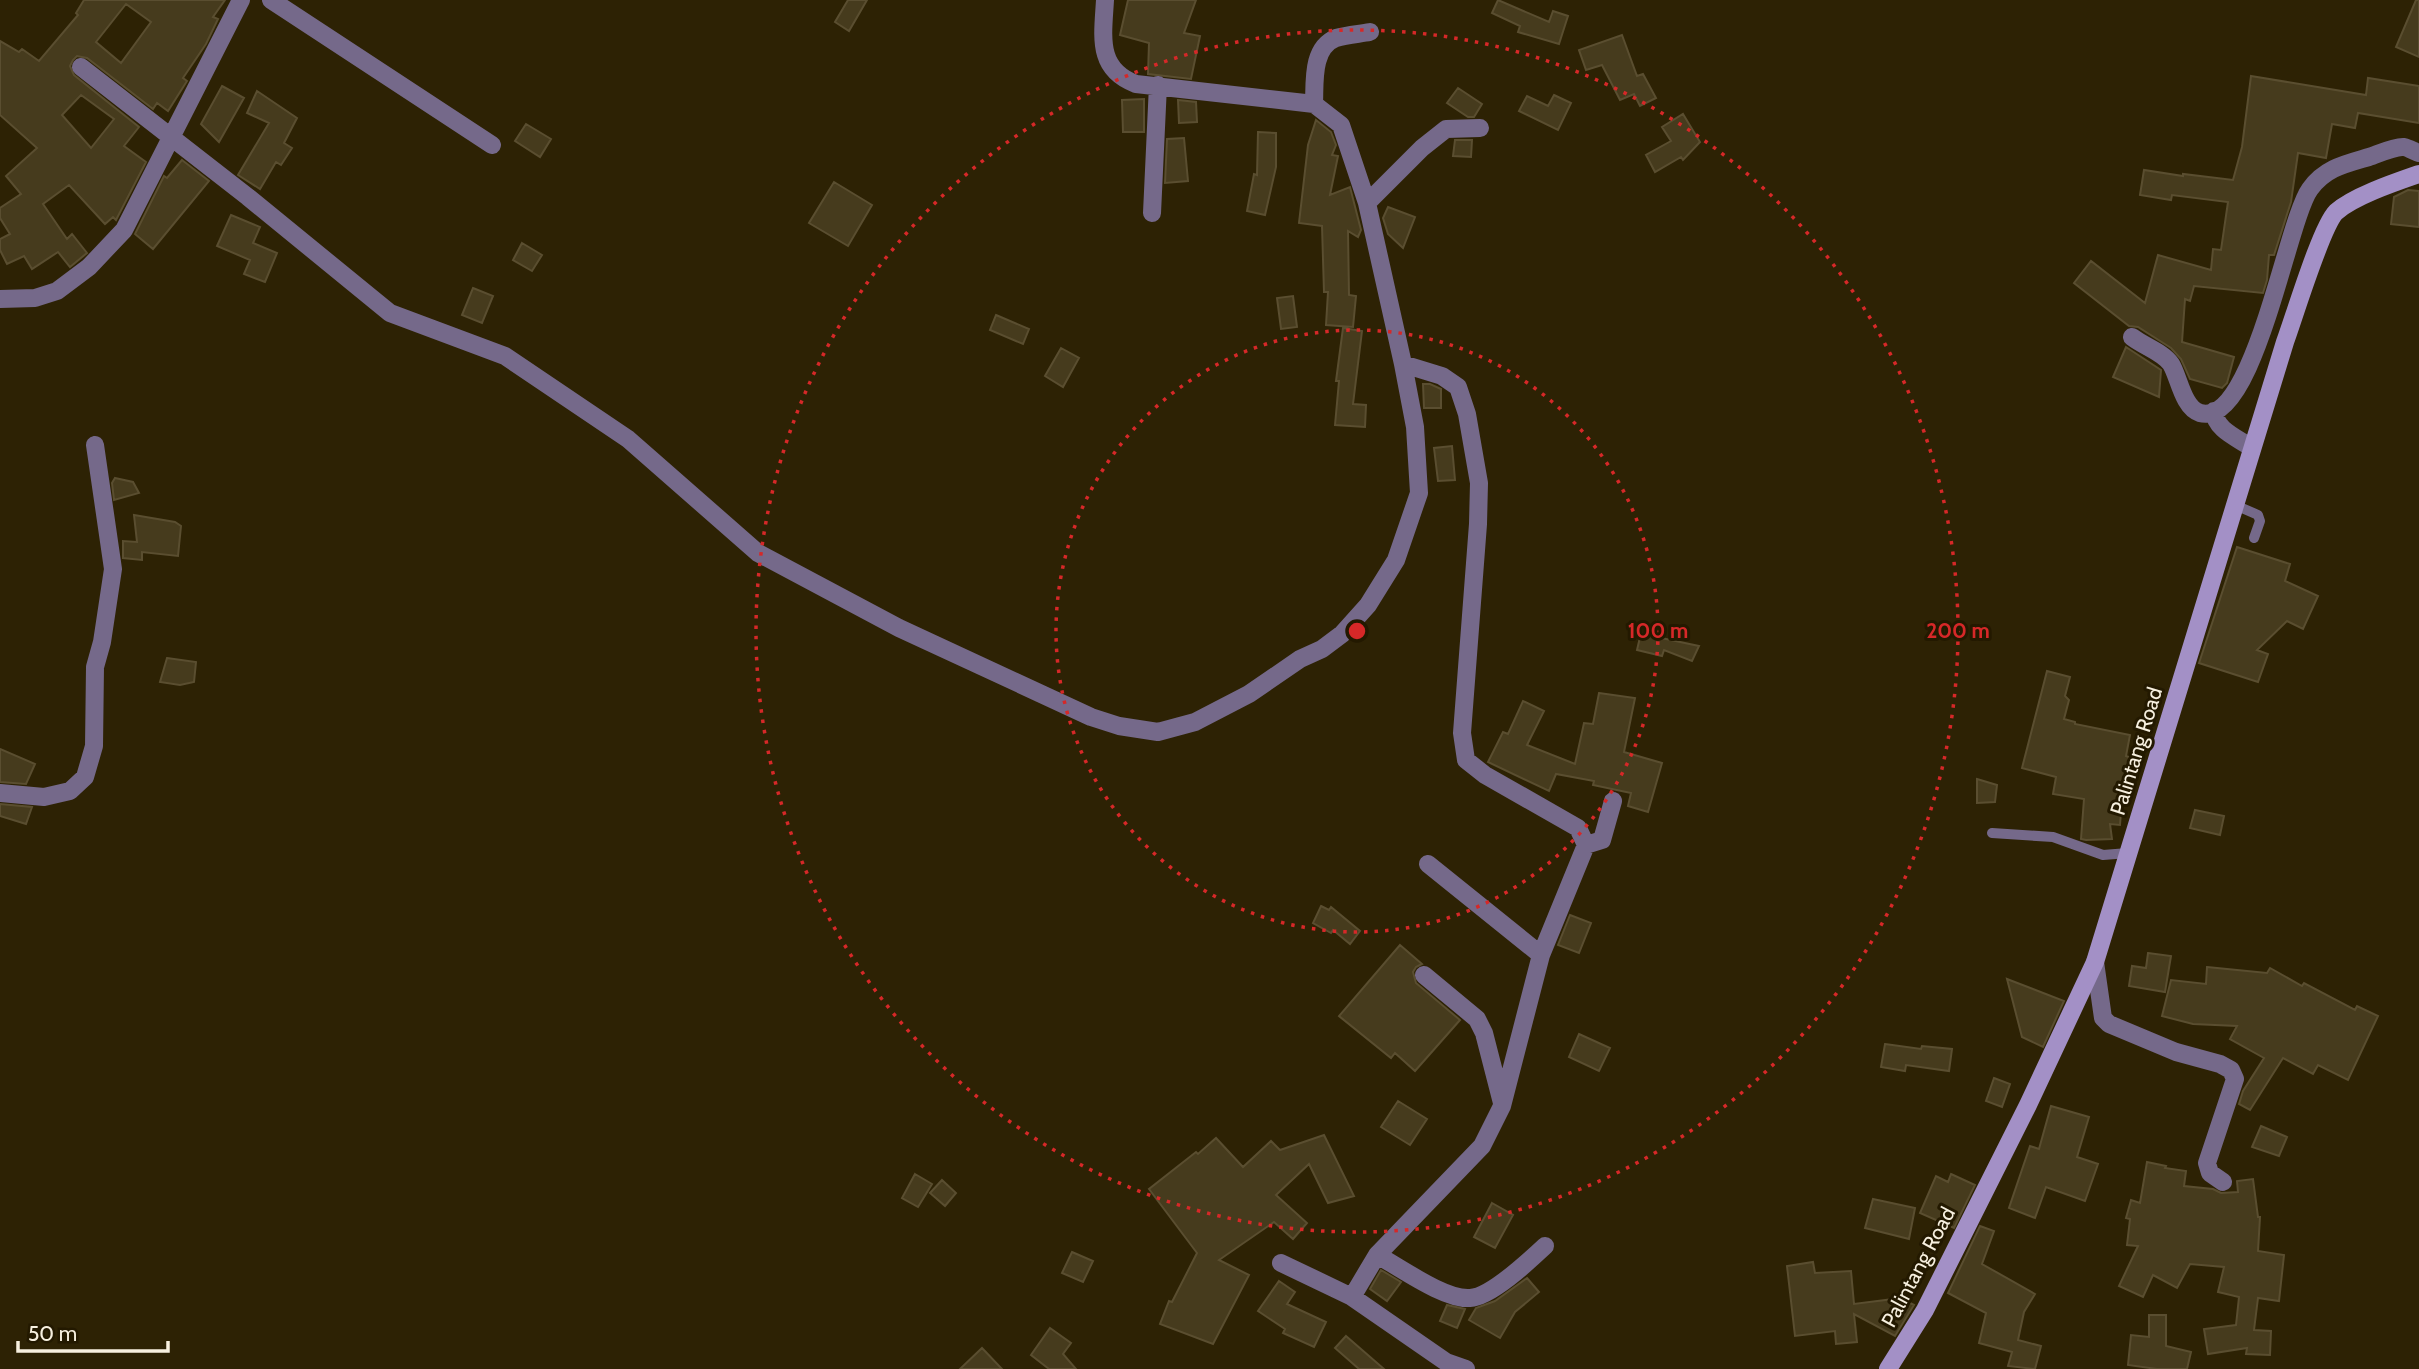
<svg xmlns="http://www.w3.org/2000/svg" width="2419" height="1369" font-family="Cabin,sans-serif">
	<rect width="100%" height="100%" fill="#2d2204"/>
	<path fill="#463b1d" stroke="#5a4e30" stroke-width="2" fill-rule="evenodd" d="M84,0H225L213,17L218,19L206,44L183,78L187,81L168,111L157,103L153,109L87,58L77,56L73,60L70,66L74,75L139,127L124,146L146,162L116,220L113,217L105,224L69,185L43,204L67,239L72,234L87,253L70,267L58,252L32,269L24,256L7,264L0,250V239L10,234L0,218V208L21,194L6,176L37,148L0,115V41L19,52L22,49L39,61L78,15L76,13ZM126,4L151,22L121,63L96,42ZM81,95L114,119L91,148L62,115Z
		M848,0H867L849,31L835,22Z
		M1128,0H1196L1184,33L1200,36L1191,79L1148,74L1149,43L1120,35Z
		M1498,0L1549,22L1553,11L1568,16L1559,44L1518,32L1520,26L1492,13Z
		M2416,0H2419V57L2396,47Z
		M1622,35L1637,76L1643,74L1656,98L1640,106L1634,94L1620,100L1602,65L1586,70L1579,50Z
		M2251,76L2366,95L2368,78L2419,86V123L2358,113L2355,128L2332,124L2326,158L2298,153L2291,202L2274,255H2269L2267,280L2263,293L2194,286L2190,301L2185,299L2182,342L2234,357L2227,383L2222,388L2190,379L2181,359L2171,348L2138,327L2129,326L2074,283L2091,261L2145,303L2158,255L2211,270L2213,249L2221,250L2228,202L2172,195L2171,200L2140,195L2144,170L2183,176V174L2233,180L2242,147Z
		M222,86L244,98L219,142L201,124Z
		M1458,88L1482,104L1474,117H1468L1447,103Z
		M257,91L297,118L284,143L292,148L281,165L276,162L260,189L238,175L269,123L247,113Z
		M1554,95L1571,103L1558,130L1519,111L1527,96L1548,106Z
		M1144,99V132H1123L1122,100Z
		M1178,100L1196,102L1197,122L1179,123Z
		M1683,114L1700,142L1683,160L1681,157L1655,172L1646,155L1671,141L1662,127Z
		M1316,120L1331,132L1336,145L1332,155L1338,156L1330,195L1350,187L1361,230L1358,237L1348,231L1349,295L1356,296L1353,327L1326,325L1328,292H1324L1322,226L1299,223L1308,145Z
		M526,124L551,139L540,157L515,141Z
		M1258,132L1276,133V167L1265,215L1247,211L1254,174L1257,175Z
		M1184,138L1188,181L1165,183L1167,139Z
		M1455,140H1472L1471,157L1453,156Z
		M182,160L209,181L153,249L135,234L164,176L167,178Z
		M834,182L872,205L848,246L809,223Z
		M2408,190L2419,191V227L2391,224L2394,197Z
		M1388,207L1415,217L1403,248L1388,234L1383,218Z
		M231,215L260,227L253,243L277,253L265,282L244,274L250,260L217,246Z
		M522,243L542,255L532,271L513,260Z
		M473,288L493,296L482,323L462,315Z
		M1293,296L1297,327L1281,329L1277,298Z
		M996,315L1029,329L1023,344L990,330Z
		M1343,328L1362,331L1353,404L1366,405L1365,427L1335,425L1339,381H1336Z
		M2126,347L2161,370L2159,397L2113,377Z
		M1061,348L1079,358L1063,387L1045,376Z
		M1423,384H1430L1441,389V408H1424Z
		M1452,446L1455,480L1438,481L1434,448Z
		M115,478L133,482L139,493L114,500L112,483Z
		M134,515L175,522L181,526L178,556L142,552V560L123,558V541L137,542Z
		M2237,547L2290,564L2285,581L2318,596L2303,629L2287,621L2257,650L2268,654L2258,682L2199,663Z
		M1641,633L1652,636L1699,646L1692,661L1664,650L1662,656L1637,650Z
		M167,658L196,662L194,682L180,685L160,682Z
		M2047,671L2070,677L2065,696L2069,700L2064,719L2075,722V724L2130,735L2126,756L2129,757L2123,787L2120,825L2110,824L2112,839L2086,840L2081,839L2084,799L2053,794L2056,777L2022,768Z
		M1599,693L1635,698L1624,752L1662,763L1648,812L1628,806L1631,793L1593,785L1594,781L1556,774L1549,791L1488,762L1503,732L1508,734L1523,701L1544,711L1527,745L1575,764L1584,723L1593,724Z
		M0,749L35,764L26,784L0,782Z
		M1977,779L1997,785L1995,802L1977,803Z
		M0,804L32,807L26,824L0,816Z
		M2195,810L2224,816L2220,835L2190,828Z
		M1321,906L1329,910L1331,907L1360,931L1350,944L1333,930L1331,933L1313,923Z
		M1570,915L1591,923L1579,953L1558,945Z
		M1400,945L1422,964L1416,967L1413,972L1416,983L1460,1020L1415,1071L1395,1053L1391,1058L1339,1016Z
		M2148,953L2171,956L2165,992L2129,986L2132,966L2146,968Z
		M2207,967L2267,973L2270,968L2302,986L2304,983L2355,1010L2357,1006L2378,1016L2348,1080L2318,1065L2313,1074L2283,1058L2250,1110L2239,1104L2243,1091L2264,1058L2230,1039L2237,1026L2193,1024L2162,1016L2171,980L2206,984Z
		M2007,979L2064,1001L2043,1047L2022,1037Z
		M1579,1034L1610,1048L1599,1071L1569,1057Z
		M1885,1044L1921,1049L1922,1046L1952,1049L1949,1071L1906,1065L1905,1071L1881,1067Z
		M1994,1078L2010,1084L2002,1107L1986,1101Z
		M1398,1101L1427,1119L1410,1145L1381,1127Z
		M2051,1106L2089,1117L2077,1157L2098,1164L2085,1201L2046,1187L2035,1218L2009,1208L2030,1146L2039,1149Z
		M2261,1126L2287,1137L2279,1156L2252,1147Z
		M1324,1135L1354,1196L1328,1203L1309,1164L1276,1195L1307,1223L1293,1239L1274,1222L1219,1260L1249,1275L1213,1344L1160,1324L1169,1301L1172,1302L1197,1253L1149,1189L1196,1152L1198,1154L1216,1138L1243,1167L1271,1141L1280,1150Z
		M2147,1162L2166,1166L2165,1168L2186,1171L2184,1186L2213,1189L2221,1193L2238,1192L2237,1181L2253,1179L2258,1217H2260L2258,1251L2284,1255L2279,1301L2258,1298L2254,1330L2271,1331L2270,1355L2246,1354L2247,1348L2208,1354L2204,1329L2236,1325L2239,1297L2218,1292L2224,1267L2190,1264L2177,1288L2153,1275L2143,1297L2119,1286L2138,1246L2127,1245L2130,1219L2126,1218L2131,1200L2140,1203Z
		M915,1174L932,1184L918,1207L902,1198Z
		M1951,1174L1975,1185L1954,1228L1920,1213L1936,1176L1948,1182Z
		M942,1180L956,1193L945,1206L930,1193Z
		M1873,1199L1915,1208L1909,1239L1865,1228Z
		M1492,1203L1513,1215L1495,1248L1474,1237Z
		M1980,1226L1994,1231L1982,1264L2035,1294L2024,1312L2018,1340L2041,1346L2035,1369L2008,1366L2012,1352L1979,1343L1986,1313L1948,1293Z
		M1072,1252L1093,1261L1083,1282L1062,1273Z
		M1813,1262L1815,1273L1851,1271L1854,1304L1893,1299L1895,1295L1914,1305L1895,1336L1854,1314L1857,1342L1836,1344L1835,1331L1795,1336L1787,1266Z
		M1381,1270L1401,1282L1387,1301L1370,1289Z
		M1527,1278L1539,1292L1515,1312L1500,1338L1469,1320L1476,1308L1495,1301Z
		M1279,1281L1295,1292L1287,1304L1326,1322L1314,1347L1283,1333L1285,1329L1258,1311Z
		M1447,1305L1465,1309L1457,1328L1440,1321Z
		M2149,1315H2166V1346L2191,1352L2187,1369H2157L2128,1365L2131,1335L2149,1337Z
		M1050,1328L1071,1343L1063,1354L1076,1369H1049L1031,1355Z
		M1346,1336L1384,1369H1359L1335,1348Z
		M982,1348L1002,1369H960Z"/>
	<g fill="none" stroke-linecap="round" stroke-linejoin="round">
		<path stroke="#75698a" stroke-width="10" d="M2235,505L2258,515L2260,521L2254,538
			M1992,833L2053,837L2103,855L2128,853"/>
		<path stroke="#75698a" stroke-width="18" d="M271,0L492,145
			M1105,0C1103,36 1096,69 1136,84L1314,104
			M1370,32C1359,34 1347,35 1336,38C1311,48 1315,83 1314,104L1341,125L1367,203L1403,364L1442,376L1458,387L1467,414L1479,483L1478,524L1462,733L1466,760L1485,775L1578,828L1586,845L1541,955L1502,1106L1482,1146L1377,1255L1352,1297L1446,1362L1466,1369
			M81,67L248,197L390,313L505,356L628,439L758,553L899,628L1091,717L1119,726L1158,732L1195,722L1249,694L1300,659L1322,649L1342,634L1368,605L1396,560L1419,493L1415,427L1403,364
			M1367,203L1422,148L1446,129L1480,128
			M1152,213L1158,85
			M0,299L35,298L57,291L89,267L124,230L241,0
			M2132,337C2145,347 2163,352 2171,364C2179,377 2183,408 2200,413C2254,428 2287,220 2310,189C2325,168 2345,164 2369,157C2378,154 2395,146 2404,147C2409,148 2415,152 2419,153
			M2214,411C2215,430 2238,438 2252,448
			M0,793L44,797L70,791L85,777L94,746L95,667L102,642L113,569L95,445
			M1586,845L1602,840L1613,801
			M1428,864L1541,955
			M2095,962L2103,1018L2109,1024L2176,1052L2220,1064L2231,1070L2235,1079L2207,1163L2210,1173L2223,1182
			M1424,975L1477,1019L1484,1033L1502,1103
			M1377,1255C1401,1268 1445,1300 1470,1298C1491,1297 1530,1260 1545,1246
			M1281,1263L1352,1297"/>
		<path stroke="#a390c6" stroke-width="18" d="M1888,1369L1925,1310L2028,1105L2095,962L2285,342C2294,318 2321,227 2336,212C2354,196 2396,182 2419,174"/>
	</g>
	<g fill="none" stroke="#d62828" stroke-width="3.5" stroke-dasharray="3.5 7">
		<circle cx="1357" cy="631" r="301"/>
		<circle cx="1357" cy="631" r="601"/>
	</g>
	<g text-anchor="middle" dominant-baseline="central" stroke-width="6" stroke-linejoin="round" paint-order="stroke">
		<g font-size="21" fill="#f7f0df" stroke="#231900">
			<text transform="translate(2136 751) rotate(-73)">Palintang Road</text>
			<text transform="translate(1918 1267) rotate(-62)">Palintang Road</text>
		</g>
	</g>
	<circle cx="1357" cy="631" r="10" fill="#d62828" stroke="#231900" stroke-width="3.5"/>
	<g font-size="21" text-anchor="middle" font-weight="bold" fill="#d62828" stroke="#231900" stroke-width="6" stroke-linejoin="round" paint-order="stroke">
		<text x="1658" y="638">100 m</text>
		<text x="1958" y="638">200 m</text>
	</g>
	<path d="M18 1341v10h150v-10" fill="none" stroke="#f7f0df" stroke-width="3.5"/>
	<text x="28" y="1341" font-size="21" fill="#f7f0df" stroke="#231900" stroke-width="5" paint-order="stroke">50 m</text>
</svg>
